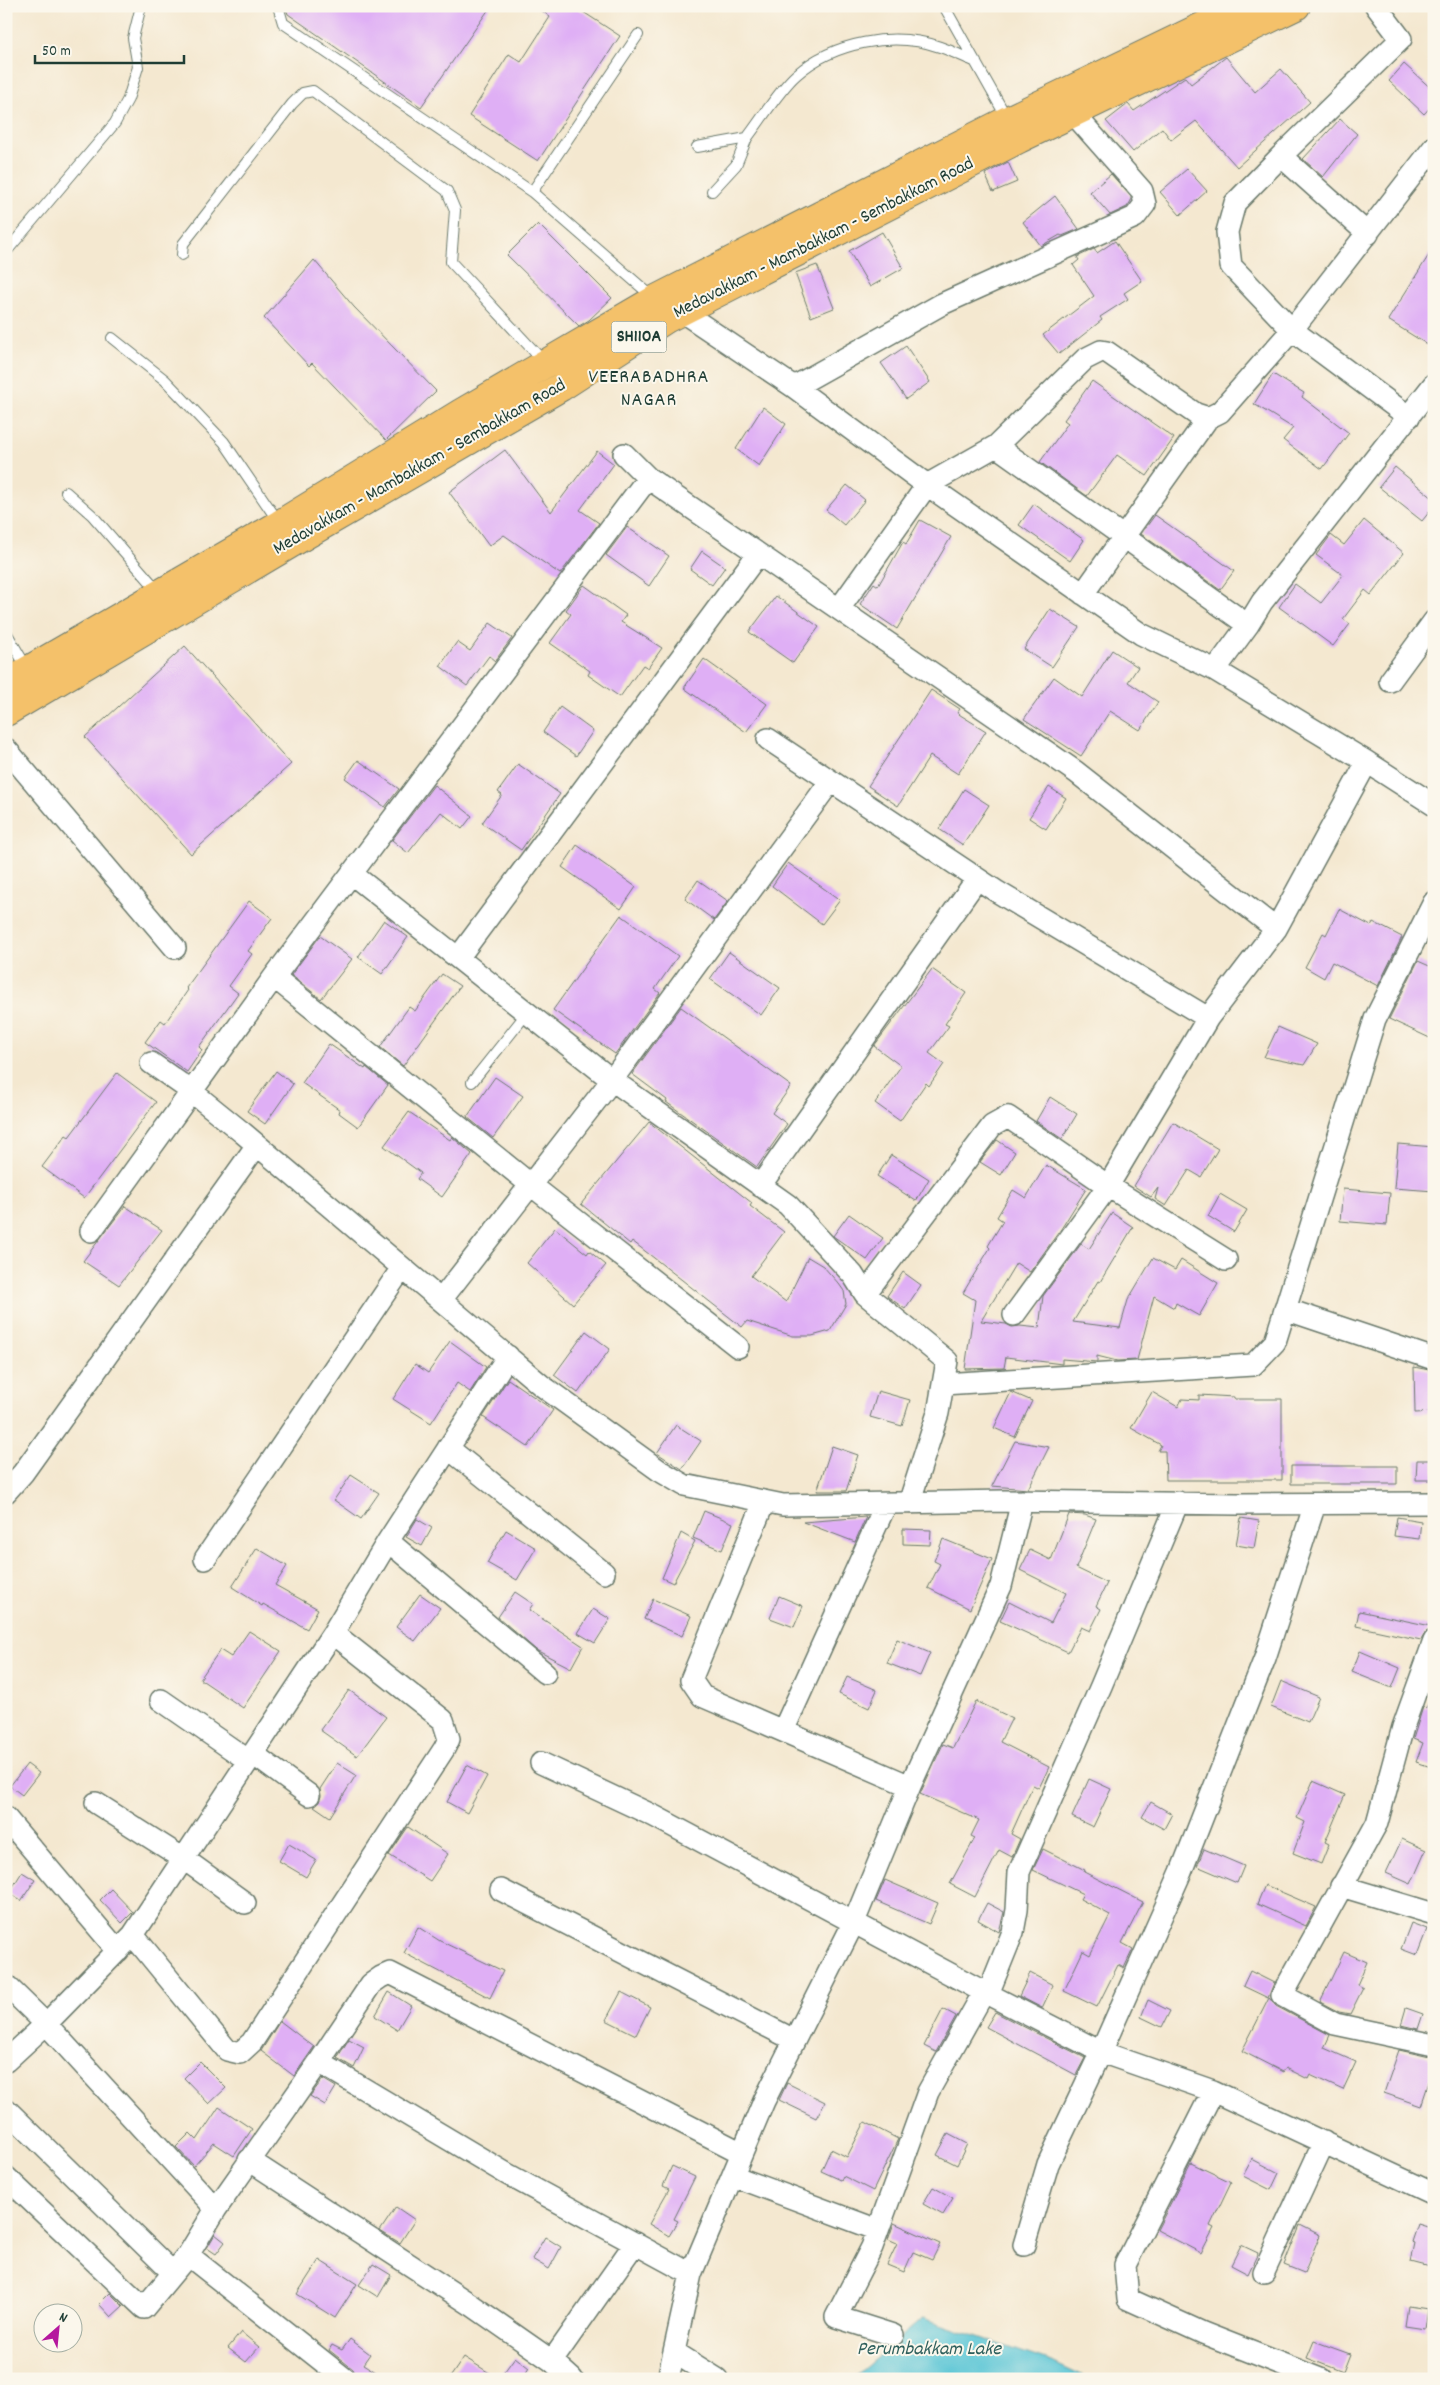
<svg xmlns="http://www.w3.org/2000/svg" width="1440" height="2385" font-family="Dekko,sans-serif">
	<rect width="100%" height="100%" fill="#fbf7ec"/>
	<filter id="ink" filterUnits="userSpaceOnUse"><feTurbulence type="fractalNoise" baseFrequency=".02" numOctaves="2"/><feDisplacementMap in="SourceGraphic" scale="10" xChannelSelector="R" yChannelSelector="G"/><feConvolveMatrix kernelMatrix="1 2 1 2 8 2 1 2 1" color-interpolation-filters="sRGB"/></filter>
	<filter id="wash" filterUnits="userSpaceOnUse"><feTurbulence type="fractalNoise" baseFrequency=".0096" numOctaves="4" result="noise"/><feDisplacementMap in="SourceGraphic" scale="20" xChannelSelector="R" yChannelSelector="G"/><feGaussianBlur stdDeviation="1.12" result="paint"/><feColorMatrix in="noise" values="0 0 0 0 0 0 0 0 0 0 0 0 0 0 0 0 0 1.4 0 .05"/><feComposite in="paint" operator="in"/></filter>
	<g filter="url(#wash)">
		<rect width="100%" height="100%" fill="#f4e8d0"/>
		<path fill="#5bc6d6" stroke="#3d8285" d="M923,2318L1054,2363L1088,2379H853Z"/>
		<g id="blocks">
			<path fill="#dfaff5" d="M285,6H491L421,107L288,14Z
				M536,6H574L620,36L538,161L469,116L509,54L521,62L550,17Z
				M1226,57L1255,92L1281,69L1310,102L1237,167L1196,121L1171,140L1162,128L1133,152L1106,121L1128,104L1134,111L1185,77L1191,84Z
				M1404,64L1434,91V103L1424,114L1389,81Z
				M1340,119L1357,134L1323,177L1303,159Z
				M1008,162L1017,182L993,192L985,174Z
				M1187,169L1207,191L1180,215L1160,192Z
				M1111,174L1131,197V201L1127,207L1110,215L1090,192Z
				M1055,196L1079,229L1062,236L1060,235L1041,246L1023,222Z
				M538,224L612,298L589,320L579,326L507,255Z
				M882,232L903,268L870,287L849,251Z
				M1115,241L1142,281L1124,293L1128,299L1100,317L1102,320L1059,354L1043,335L1094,296L1073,265L1079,260L1077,257L1094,249L1097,253Z
				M1434,247V336L1428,345L1388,320Z
				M314,260L354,307L436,391L386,440L312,363L309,366L264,318Z
				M817,265L834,308L811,317L795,273Z
				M906,346L930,382L906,399L881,363Z
				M1273,374L1304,393L1302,397L1349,433L1322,469L1283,440L1293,428L1254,404Z
				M1092,381L1174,438L1147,476L1117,455L1087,496L1040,462L1068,423L1064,420Z
				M763,407L786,424L759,466L736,449Z
				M505,450L551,512L597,451L614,464L580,510L599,523L560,574L504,535L489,546L449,492Z
				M1395,467L1434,499V506L1422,521L1379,487Z
				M847,485L865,500L844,525L826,510Z
				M1034,504L1084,540L1070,561L1019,525Z
				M1155,515L1234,571L1220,590L1141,534Z
				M920,520L951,537L897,629L860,604L874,583L878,586L903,542L906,544Z
				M1364,520L1404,553L1371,595L1365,590L1343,619L1350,624L1333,646L1279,607L1295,584L1321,603L1343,575L1316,555L1331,535L1344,545Z
				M627,527L669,556L649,586L606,555Z
				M702,551L725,567L712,585L690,569Z
				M584,585L626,615L621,622L662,648L648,668L643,665L620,697L588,675L590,671L550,643L571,614L566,610Z
				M776,596L819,627L793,663L749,632Z
				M1050,609L1079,627L1052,667L1024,649Z
				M490,623L512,638L495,661L489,656L467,686L440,666L457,642L470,651Z
				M185,646L291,764L191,854L85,737Z
				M1112,650L1138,667L1128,682L1158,702L1140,730L1110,711L1081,756L1024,719L1054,677L1082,697Z
				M704,659L767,704L746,732L684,688Z
				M931,690L960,709L957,713L986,731L958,774L930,756L898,806L868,786Z
				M560,707L593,731L576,756L543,732Z
				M358,760L399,789L385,807L345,778Z
				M518,764L560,794L521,850L482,823L502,795L498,792Z
				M434,785L472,816L462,829L441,812L408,853L392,840Z
				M1049,787L1066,798L1046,829L1029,818Z
				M964,789L989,805L963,845L939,829Z
				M577,845L636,887L621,909L562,867Z
				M788,863L840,900L822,924L772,886Z
				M698,880L728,901L714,920L685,899Z
				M249,901L272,918L248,951L252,954L229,986L238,993L199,1047L202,1050L187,1072L145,1042L161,1020L165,1023L188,990L186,988Z
				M1339,909L1371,926L1373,922L1402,937L1378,986L1332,962L1324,978L1305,967L1323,933L1326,935Z
				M621,915L678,956L655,989L660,993L615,1054L553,1010Z
				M384,920L408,937L382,974L358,957Z
				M320,936L352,959L321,999L291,975Z
				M729,952L780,988L761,1015L710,979Z
				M1418,961L1434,968V1040L1389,1019Z
				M932,969L966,993L945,1024L949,1026L929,1053L944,1064L929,1086L926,1083L900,1121L875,1103L901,1066L874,1046Z
				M442,974L460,986L403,1066L380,1047L409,1007L415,1011Z
				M681,1007L791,1086L772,1113L787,1124L757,1167L666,1102L667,1100L632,1074Z
				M1278,1027L1317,1044L1304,1065L1264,1057Z
				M329,1044L365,1069L366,1067L388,1085L358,1127L339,1113L340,1110L302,1083Z
				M276,1071L293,1084L265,1124L247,1111Z
				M117,1073L156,1102L84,1198L42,1167L66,1135L69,1137Z
				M495,1077L523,1096L493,1138L467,1117Z
				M1050,1097L1077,1114L1062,1139L1036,1121Z
				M409,1112L450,1140L452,1137L472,1154L442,1197L417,1179L421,1173L384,1146Z
				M649,1122L752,1203L750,1206L784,1232L751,1276L786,1302L808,1257L823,1266L839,1284L844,1291L846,1304L830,1331L812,1336H793L747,1321L742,1327L654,1258L632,1241L630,1244L581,1204Z
				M1173,1122L1218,1149L1201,1177L1189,1170L1166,1206L1155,1199L1158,1188L1151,1197L1134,1186Z
				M997,1140L1015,1152L1001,1175L980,1162Z
				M1398,1144L1434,1147V1191L1394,1188Z
				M891,1155L929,1179L916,1201L877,1176Z
				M1046,1165L1086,1189L1061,1229L1030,1272L1016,1263L981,1321L1006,1324L1012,1327L1020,1326L1039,1328L1043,1296L1081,1244L1089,1249L1112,1213L1133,1227L1100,1282L1098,1281L1073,1322L1120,1328L1128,1300L1153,1258L1175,1270L1181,1260L1218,1283L1199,1316L1176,1303L1174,1308L1154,1296L1137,1360L1117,1361L1097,1356V1362L1062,1359V1364L1006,1357L1004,1368L965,1369L975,1300L963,1293L990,1248L988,1246L1003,1221L997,1217L1013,1190L1026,1198Z
				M1343,1189L1390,1193L1387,1225L1340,1221Z
				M1220,1194L1247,1210L1234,1232L1208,1216Z
				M125,1206L162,1230L119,1285L83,1261Z
				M849,1214L883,1238L867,1260L833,1236Z
				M555,1228L587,1254L589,1251L606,1265L573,1304L527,1263Z
				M903,1272L921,1285L905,1309L887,1296Z
				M586,1331L610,1349L578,1393L554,1375Z
				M450,1341L486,1367L470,1392L457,1383L431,1423L393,1399L415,1364L428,1373Z
				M1414,1367L1434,1371V1412L1415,1413Z
				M508,1379L553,1410L528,1447L483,1417Z
				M878,1391L910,1400L902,1426L870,1417Z
				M1011,1392L1032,1401L1015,1437L994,1428Z
				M1152,1392L1178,1407L1182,1399L1199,1400V1395L1234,1397V1399H1282V1480H1166L1165,1451H1158L1161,1445L1131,1428Z
				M676,1425L701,1441L682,1469L657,1453Z
				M1015,1441L1049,1447L1028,1489L992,1486Z
				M832,1446L858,1455L846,1491H817Z
				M1417,1460H1434V1480H1416Z
				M1291,1466H1397V1484H1291Z
				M351,1475L379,1493L361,1519L334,1500Z
				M704,1511L733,1523L722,1550L693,1538Z
				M1069,1514L1085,1515L1096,1519L1076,1568L1107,1583L1096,1606L1101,1609L1090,1631L1081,1627L1068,1652L1000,1621L1009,1602L1051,1623L1066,1593L1020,1570L1030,1550L1051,1560Z
				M866,1517L855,1542L803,1522Z
				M1397,1517L1421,1521L1419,1539L1394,1536Z
				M1241,1518L1259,1521L1254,1548L1236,1545Z
				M417,1519L432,1528L422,1546L406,1537Z
				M903,1529L931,1530L930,1545L903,1544Z
				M506,1530L536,1548L517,1580L487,1563Z
				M681,1533L695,1541L673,1583L662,1578Z
				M943,1539L992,1559L970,1609L928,1588L940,1564L934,1561Z
				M257,1548L287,1566L275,1585L318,1609L307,1629L263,1604L262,1606L232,1587Z
				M515,1592L533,1604L529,1610L583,1646L571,1668L536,1650L498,1617Z
				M420,1594L440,1608L415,1641L396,1627Z
				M779,1596L803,1606L794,1627L770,1618Z
				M653,1599L691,1616L682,1636L644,1619Z
				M593,1609L610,1619L595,1643L578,1633Z
				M1359,1611L1431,1626V1629L1426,1632L1421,1640L1356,1626Z
				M249,1631L281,1651L243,1708L200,1679L220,1650L231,1657Z
				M897,1639L930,1653L920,1676L887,1663Z
				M1360,1651L1400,1668L1392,1688L1352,1672Z
				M847,1677L877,1690L869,1708L839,1694Z
				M1281,1681L1319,1697L1308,1722L1271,1707Z
				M349,1690L386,1717L357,1756L320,1730Z
				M1434,1691V1768L1416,1762L1423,1743L1413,1739L1423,1707L1426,1708Z
				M976,1701L1012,1718L1000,1742L1049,1767L1039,1788L1033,1785L1011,1834L1020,1839L1012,1857L999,1850L975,1897L950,1884L975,1838L971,1836L979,1820L920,1794L943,1744L953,1748Z
				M337,1763L356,1775L330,1817L314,1806L319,1802L321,1796L320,1789Z
				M27,1764L39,1773L22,1795L10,1786Z
				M467,1765L487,1776L467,1813L447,1802Z
				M1089,1779L1111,1789L1093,1827L1072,1817Z
				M1313,1781L1345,1795L1325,1842L1329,1844L1321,1864L1293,1853L1305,1822L1297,1818Z
				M1151,1802L1172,1814L1164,1829L1142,1817Z
				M408,1827L448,1854L430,1881L389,1855Z
				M1402,1839L1426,1850L1411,1884L1386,1873Z
				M289,1844L316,1860L306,1877L279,1861Z
				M1043,1849L1085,1870L1084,1872L1143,1902L1122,1943L1133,1949L1124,1968L1118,1965L1097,2007L1064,1991L1083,1951L1090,1955L1110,1915L1080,1899L1083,1894L1033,1870Z
				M1204,1849L1244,1866L1237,1883L1197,1866Z
				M22,1872L35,1880L21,1901L9,1893Z
				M885,1880L938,1903L929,1924L876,1901Z
				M1265,1885L1316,1907L1306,1926L1257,1904Z
				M111,1889L133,1912L122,1923L100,1900Z
				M987,1903L1004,1912L999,1932L978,1920Z
				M1411,1923L1427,1929L1417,1955L1401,1949Z
				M418,1927L440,1941L503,1971L490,1998L404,1953Z
				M1344,1952L1367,1962L1357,1985L1363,1988L1350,2014L1339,2012L1320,2002Z
				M1250,1971L1274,1983L1268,1998L1243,1986Z
				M1030,1973L1053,1985L1042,2008L1019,1996Z
				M389,1992L411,2006L397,2030L375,2016Z
				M621,1992L650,2007L636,2035L606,2020Z
				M1269,1998L1276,2006L1330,2035L1324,2048L1356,2062L1343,2090L1310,2075L1308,2079L1286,2068L1283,2072L1242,2051Z
				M1148,2000L1170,2011L1162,2027L1141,2017Z
				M1406,2008L1423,2014L1418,2029L1401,2025Z
				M943,2009L956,2016L936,2052L924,2046Z
				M995,2012L1085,2058L1076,2075L986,2027Z
				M280,2021L314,2047L294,2076L261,2051Z
				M349,2039L364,2047L354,2068L337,2058Z
				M1399,2050L1434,2058V2067L1421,2106L1384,2093Z
				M200,2062L226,2088L209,2104L184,2078Z
				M323,2079L336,2087L325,2105L310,2096Z
				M787,2083L825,2102L816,2118L779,2100Z
				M219,2107L252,2129L234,2156L214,2143L194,2166L176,2147L190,2133L197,2140Z
				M865,2122L898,2139L873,2191L843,2176L841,2180L821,2171L831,2149L847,2157Z
				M948,2134L967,2144L957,2165L937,2155Z
				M1252,2159L1279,2173L1271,2190L1243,2176Z
				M1191,2163L1231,2182L1210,2226L1214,2228L1201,2253L1157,2230Z
				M672,2166L695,2177L674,2219L678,2221L669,2236L649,2224L669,2189L663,2186Z
				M933,2187L953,2198L943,2215L923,2204Z
				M396,2207L415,2220L400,2243L380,2231Z
				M894,2223L940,2244L932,2260L913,2252L904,2272L887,2265L897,2244L888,2240Z
				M1418,2224L1434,2229V2268L1411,2262L1415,2243L1412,2242Z
				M1300,2225L1320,2235L1304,2273L1284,2265Z
				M215,2234L225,2242L216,2254L207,2248Z
				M545,2237L561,2247L549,2269L532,2259Z
				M1241,2245L1258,2253L1248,2274L1231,2265Z
				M319,2260L357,2284L335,2318L297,2294Z
				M373,2264L391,2275L378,2297L359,2285Z
				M110,2293L123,2306L111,2317L99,2304Z
				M1408,2306L1428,2309L1425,2329L1405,2326Z
				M241,2332L259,2347L246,2362L228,2348Z
				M350,2339L370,2354L363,2364L387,2379H358L353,2369L329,2350L332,2345L342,2350Z
				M1314,2341L1350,2354L1343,2372L1307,2358Z
				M464,2357L499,2379H449Z
				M515,2357L529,2368L522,2379H499Z"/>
		</g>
	</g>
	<g filter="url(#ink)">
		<use href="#blocks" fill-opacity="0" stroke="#6a796b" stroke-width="1"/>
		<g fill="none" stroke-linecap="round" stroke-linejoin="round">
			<g stroke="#6a796b" stroke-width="12">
				<path id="lane" d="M278,6L283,23L532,192L655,299
					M944,6L1008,120
					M697,147L747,138C761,120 779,90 796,75C833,42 894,31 940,47C952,51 964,57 976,62
					M712,191L736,165L747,138
					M532,192L638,35
					M6,252L115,123L128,99L138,67L133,38L141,6
					M182,255L183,244L292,104L303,93L313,91L447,191L455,210L451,262L545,363
					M112,338L165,380L224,442L280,524
					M66,492L92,515L160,593
					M6,632L28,670
					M472,1082L527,1013"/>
			</g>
			<g stroke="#6a796b" stroke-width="24">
				<path id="street" d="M1281,156L1235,203L1227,232L1231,266L1292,330L1409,417
					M1368,234L1281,156L1401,39L1376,6
					M674,301L681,311L794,387L927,485L1141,634L1215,670L1367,762L1276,929L1208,1018L1108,1186L1008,1117L992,1126L865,1294
					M794,387L942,304L1135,217L1145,204L1142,191L1074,114
					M996,446L1248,625
					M624,454L648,478L1076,772L1276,929
					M1083,594L1208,418
					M839,609L927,485L996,446L1085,359L1101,351L1107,352L1196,414L1208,418L1220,412L1292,330L1434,147
					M1215,670L1248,625L1262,602L1434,384
					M1390,681L1434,621
					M768,739L996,891L1208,1018
					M6,749L175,948
					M1367,762L1434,805
					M352,874L612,1080L788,1205L853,1275L865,1294L947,1361L938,1413L912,1494V1503
					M458,958L758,554
					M274,977L531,1185L738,1347
					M151,1063L191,1091L243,1133L541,1385L660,1471L684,1485L783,1505L1005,1501L1237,1504L1434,1503
					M760,1186L977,879
					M91,1231L274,977L648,478
					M441,1300L612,1080L830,782
					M1285,1309L1434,1359
					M1014,1315L1108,1186L1226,1260
					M943,1384L1253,1365L1275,1342L1375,1019L1434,902
					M448,1448L604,1573
					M6,1492L23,1473L257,1145
					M764,1502L691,1680L702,1696L910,1786
					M388,1541L545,1673
					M205,1559L402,1268
					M333,1633L388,1541L508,1356
					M1434,1641L1403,1727L1377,1823L1282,1995L1335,2024L1434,2045
					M161,1700L249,1761
					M783,1731L886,1504
					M253,1754L309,1795
					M541,1763L654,1816L984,1992L1101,2052L1213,2091L1434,2194
					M96,1803L184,1859L245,1903
					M6,1818L118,1951
					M1341,1886L1434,1914
					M501,1890L794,2040
					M6,1985L46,2024L133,1935L333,1633L443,1720L449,1739L444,1749L252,2042L240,2053L227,2050L133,1935
					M988,1994L1013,1932L1017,1910L1019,1872L1101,1686L1178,1502
					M6,2061L46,2024L216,2209L188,2255
					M319,2062L371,1984L381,1977L390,1973L742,2153
					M1213,2091L1125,2265L1128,2299L1203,2333L1320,2379
					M6,2109L172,2272
					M249,2160L473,2306L552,2361L572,2379
					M733,2176L878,2230
					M6,2177L144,2308L188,2255L345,2379
					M216,2209L319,2062L507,2174L691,2274
					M1024,2245L1048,2164L1101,2052L1181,1872L1265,1658L1315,1504
					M1264,2272L1324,2142
					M893,2335L836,2317L872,2247L928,2092L984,1992
					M674,2352L717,2379
					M552,2361L635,2243
					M668,2379L691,2274L764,2101L854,1922L910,1786L1001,1586L1022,1501"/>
			</g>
			<g stroke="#6a796b" stroke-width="30">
				<path id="primary" d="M6,683L280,524L461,413L656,299L1008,120L1245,6
					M6,712L297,540L561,387L666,319L1019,139L1296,6"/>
			</g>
			<use href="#lane" stroke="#fff" stroke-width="10"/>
			<use href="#street" stroke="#fff" stroke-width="21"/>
			<use href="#primary" stroke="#f4c16a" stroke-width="28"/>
		</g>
	</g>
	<g text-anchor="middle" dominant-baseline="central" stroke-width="4" stroke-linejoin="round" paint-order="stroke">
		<rect fill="#fbf7ec" stroke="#61756b" stroke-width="1" x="611.5" y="321.5" width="55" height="31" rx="4"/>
		<g font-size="18" font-weight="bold" fill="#1f3d34">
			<text x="639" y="337">SH110A</text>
		</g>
		<g font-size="19" fill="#1f3d34" stroke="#fbf7ec">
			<text transform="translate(824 239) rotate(-27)">Medavakkam - Mambakkam - Sembakkam Road</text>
			<text transform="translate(420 468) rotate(-30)">Medavakkam - Mambakkam - Sembakkam Road</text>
		</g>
		<g font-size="20" letter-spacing="1" fill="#1f3d34" stroke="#fbf7ec">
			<text x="649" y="378">VEERABADHRA<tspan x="649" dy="23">NAGAR</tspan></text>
		</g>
		<g font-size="20" font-style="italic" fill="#2e5f5c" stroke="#fbf7ec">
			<text x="929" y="2350">Perumbakkam Lake</text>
		</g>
	</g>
	<rect width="1440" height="2385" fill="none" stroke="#fbf7ec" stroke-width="25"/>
	<g transform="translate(58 2328) rotate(27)"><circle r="24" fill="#fbf7ec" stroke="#a3ada2"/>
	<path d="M0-4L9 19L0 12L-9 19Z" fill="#b5179e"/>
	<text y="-8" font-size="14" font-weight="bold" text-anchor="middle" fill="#1f3d34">N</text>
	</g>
	<path d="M35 55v8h149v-8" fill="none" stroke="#1f3d34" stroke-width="2.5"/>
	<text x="42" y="55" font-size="15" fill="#1f3d34" stroke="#fbf7ec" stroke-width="4" paint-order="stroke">50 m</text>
</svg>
